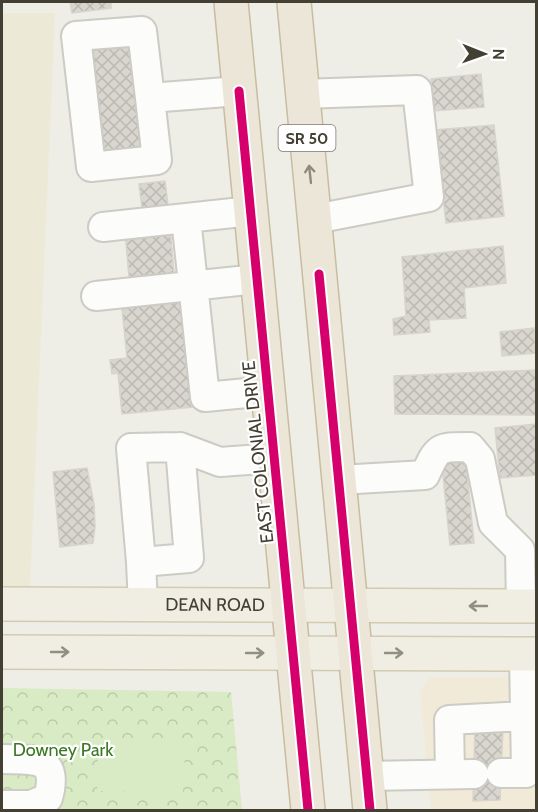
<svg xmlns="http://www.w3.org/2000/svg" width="538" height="812" font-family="Cabin,sans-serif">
	<defs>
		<pattern id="park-crowns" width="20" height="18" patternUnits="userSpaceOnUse" patternTransform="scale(1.5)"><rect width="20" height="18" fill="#d8ebc4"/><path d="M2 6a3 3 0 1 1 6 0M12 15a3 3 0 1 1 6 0" fill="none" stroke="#bbcba9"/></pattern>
		<pattern id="building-cross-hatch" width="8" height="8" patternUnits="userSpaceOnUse" patternTransform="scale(1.5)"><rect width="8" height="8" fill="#d8d6ce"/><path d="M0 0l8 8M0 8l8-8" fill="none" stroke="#bbb9b1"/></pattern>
	</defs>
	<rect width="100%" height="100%" fill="#eeede6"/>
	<path fill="#f2ead8" d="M536,677V810H431L420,691L429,678Z"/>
	<path fill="#ede9d7" d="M2,13H55L30,587L2,586Z"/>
	<path fill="url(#park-crowns)" d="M2,688L231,692L242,810H2Z"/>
	<path fill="#d8ebc4" d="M98,744L185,746L183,793L97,791Z"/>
	<path fill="url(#building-cross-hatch)" stroke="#d7d4cc" stroke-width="1.5" d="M70,2H111V8L72,13Z
		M130,39L142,154L94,159L82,44Z
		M481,74L484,107L433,111L431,79Z
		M494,125L504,216L446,223L435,130Z
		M165,181L169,213L143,216L139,184Z
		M170,227L174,273L129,277L125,231Z
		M503,246L506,283L464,288L466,318L429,320L430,332L394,335L393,319L406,316L402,257Z
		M182,293L193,407L122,414L118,373L112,374L110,360L127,358L121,299Z
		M534,328L536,353L502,356L500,332Z
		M536,370V415L395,414L394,376Z
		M536,424V475L500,478L495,428Z
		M465,452L474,543L450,545L441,455Z
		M87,468L94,504L95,527L93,543L60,547L53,472Z
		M475,727H503L500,800L473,801Z"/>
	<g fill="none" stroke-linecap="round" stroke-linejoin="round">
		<g stroke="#cccbc4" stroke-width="32">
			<path id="minor" d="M302,94L417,90L429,197L315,219
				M150,98L157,160L91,167L76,36L142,31L150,98L239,91
				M186,218L205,397L268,391
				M103,227L251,211
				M96,296L257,279
				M339,480L425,475C438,446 438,447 470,447L480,459L493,523L520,550L521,606
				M141,562L189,558L180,447
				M143,605L141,562L131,448L180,447L220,462L275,458
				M2,759C33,760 60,755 48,798L31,805H2
				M501,773H526L524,654
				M450,774L449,720L526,716
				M366,776L474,774"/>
		</g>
		<g stroke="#d2cbb2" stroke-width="36">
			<g id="major">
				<path id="s1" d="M2,604L536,606"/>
				<path d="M2,652L536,654"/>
			</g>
		</g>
		<g stroke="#c8bda0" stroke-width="36">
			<path id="highway" d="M231,2L308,810
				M294,2L370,810"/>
		</g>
		<use href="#minor" stroke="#fcfcfb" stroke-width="28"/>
		<use href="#major" stroke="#f0eee2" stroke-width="33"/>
		<use href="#highway" stroke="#ebe6d7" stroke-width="33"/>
		<g stroke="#fff" stroke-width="13">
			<path id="cycleway" d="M239,91L308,810
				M319,274L370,810"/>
		</g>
		<use href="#cycleway" stroke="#d6006c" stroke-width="9"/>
	</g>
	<defs><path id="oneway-shaft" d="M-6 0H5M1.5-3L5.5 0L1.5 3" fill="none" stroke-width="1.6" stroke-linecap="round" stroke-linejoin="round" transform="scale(1.5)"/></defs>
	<use stroke="#8f8a7d" href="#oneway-shaft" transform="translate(310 174) rotate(-96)"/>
	<g stroke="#918e82">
		<use href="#oneway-shaft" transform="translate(478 606) rotate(-180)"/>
		<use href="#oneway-shaft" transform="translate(60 652)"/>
		<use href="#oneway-shaft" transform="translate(255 653)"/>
		<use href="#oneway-shaft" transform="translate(394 653)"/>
	</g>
	<g text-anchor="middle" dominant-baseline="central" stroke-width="4.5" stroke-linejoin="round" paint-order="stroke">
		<rect fill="#fff" stroke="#7c7970" stroke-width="1.5" x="278.5" y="125" width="57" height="26" rx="4.5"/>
		<g font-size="16" font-weight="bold" fill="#443f33">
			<text x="307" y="138">SR 50</text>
		</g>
		<g font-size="18" fill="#443f33" stroke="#fff">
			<text transform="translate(258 452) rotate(-96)">EAST COLONIAL DRIVE</text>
			<text stroke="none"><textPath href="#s1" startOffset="213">DEAN ROAD</textPath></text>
		</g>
		<g font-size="18" fill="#3c7824" stroke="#fff">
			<text x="63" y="750">Downey Park</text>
		</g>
	</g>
	<rect width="538" height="812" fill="none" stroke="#443f33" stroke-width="6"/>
	<g transform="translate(484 54) rotate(91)" stroke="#ffffff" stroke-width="4.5" paint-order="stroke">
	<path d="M0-4.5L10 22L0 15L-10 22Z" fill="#443f33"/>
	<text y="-9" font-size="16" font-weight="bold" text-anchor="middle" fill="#443f33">N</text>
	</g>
</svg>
